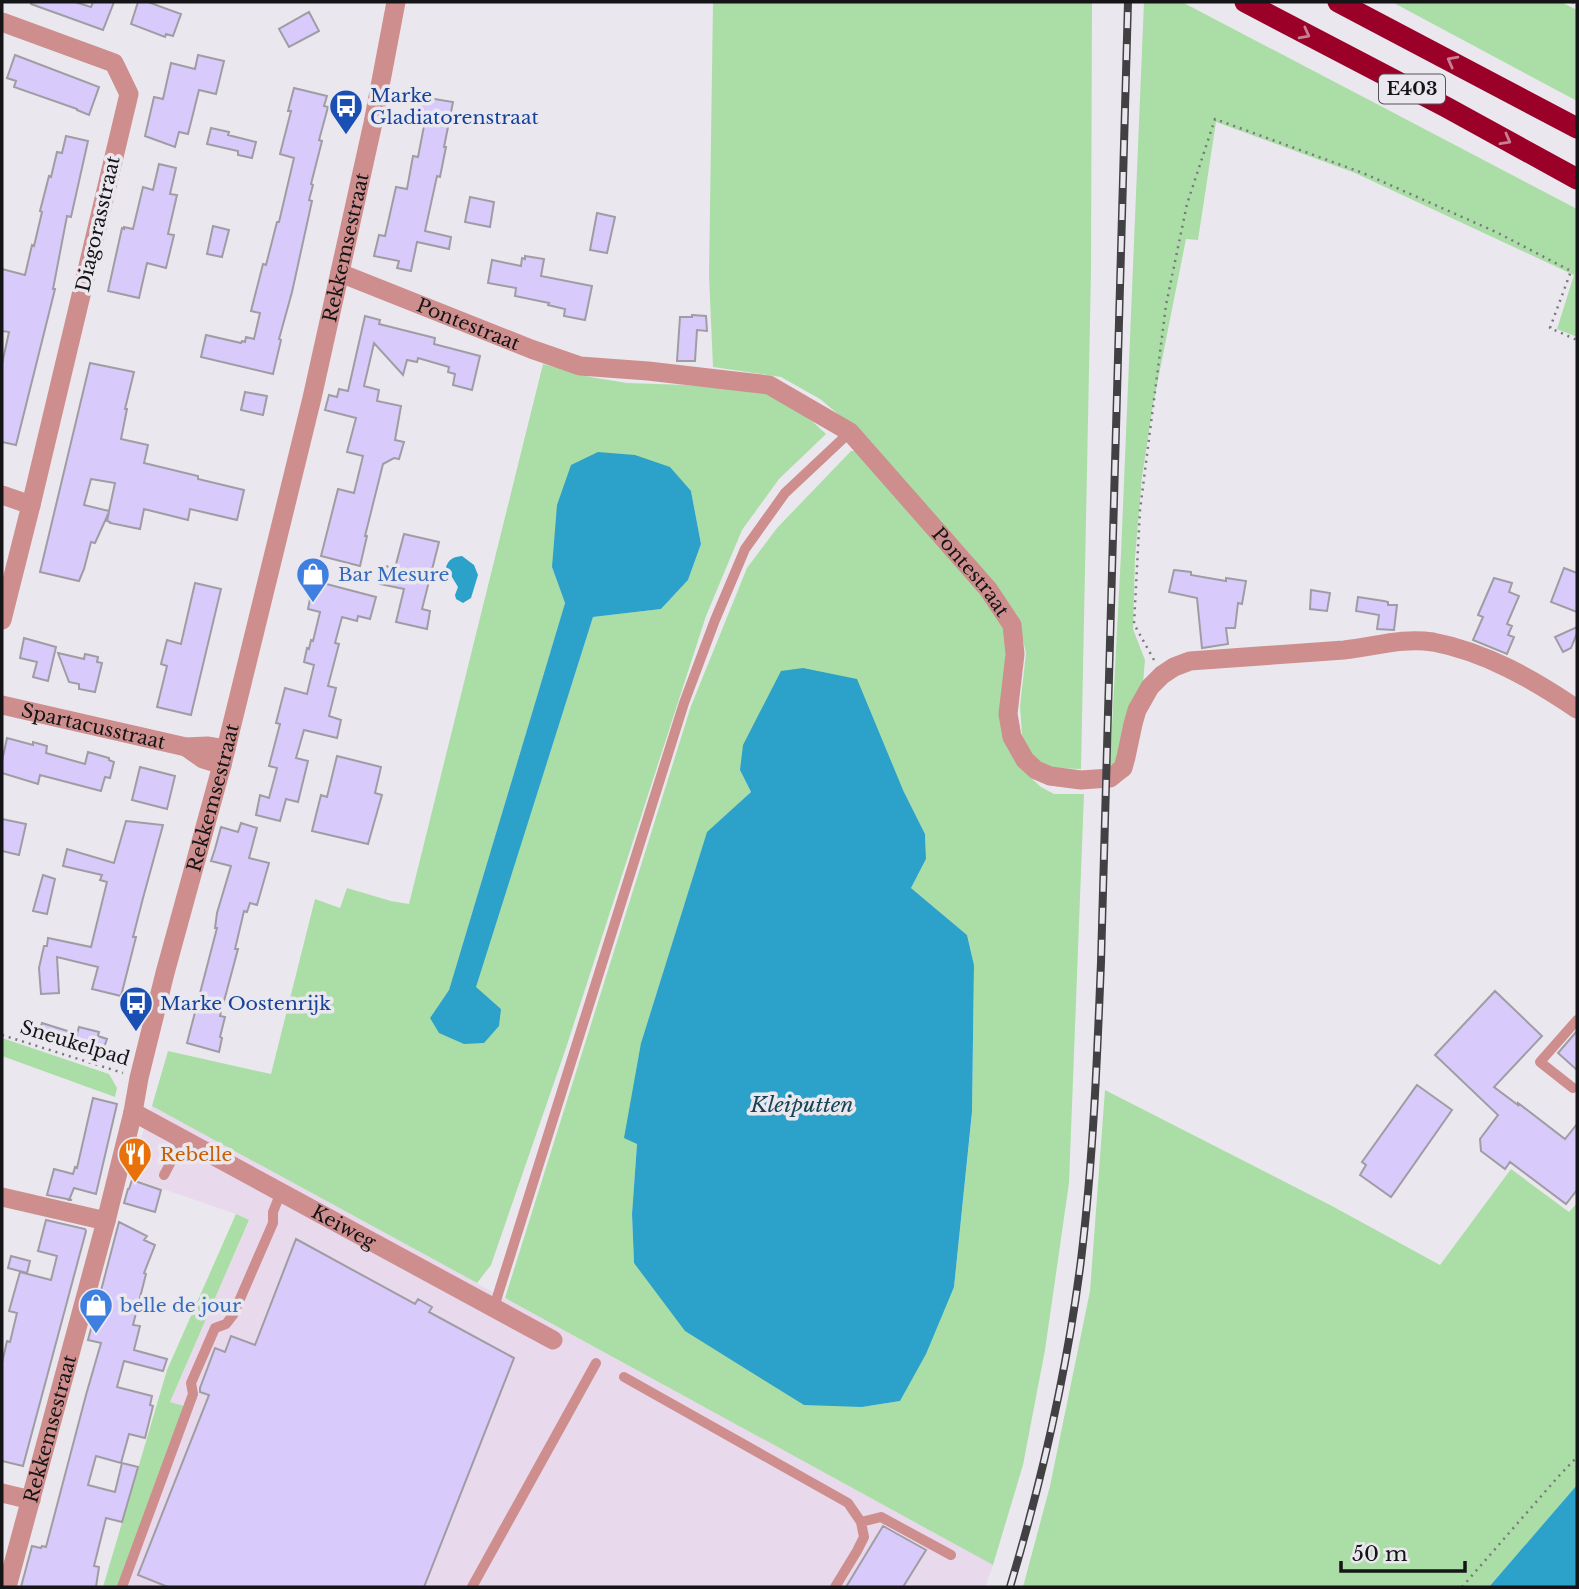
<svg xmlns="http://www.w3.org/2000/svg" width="1579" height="1589" font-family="'Libre Baskerville',serif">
	<rect width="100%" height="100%" fill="#eae8ee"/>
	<path fill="#e8d9ec" d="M152,1106L993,1565L985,1587H118L186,1407L170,1402L249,1221L236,1214L128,1177Z"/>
	<path fill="#abdea6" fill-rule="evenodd" d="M713,2H1092L1091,271L1081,769L1053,768L1039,765L1030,755L1022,735L1020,706L1026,653L1017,615L969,553L857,430L820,399L781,377L713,367L709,276Z
		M1144,2H1182L1577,209V337L1557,329L1574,275L1355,173L1216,122L1198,240L1186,239L1153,405L1142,477L1135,558L1133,629L1145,660L1143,683L1115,764L1110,765L1121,553Z
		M1392,2H1561L1577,10V101Z
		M543,364L590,377L627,383L687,385L771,393L799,409L826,434L779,479L742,530L706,616L566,1048L491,1265L477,1283L152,1106L168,1051L271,1074L315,899L340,908L347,888L391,901L409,904ZM691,491L701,544L688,580L661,609L593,617L475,987L501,1009L430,1018L449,990L565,603L552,567Z
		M851,451H857L992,605L1006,627L1004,723L1030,777L1041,787L1054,794H1084L1069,1183L1045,1350L1023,1465L993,1565L505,1298L691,706L747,568L777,528ZM740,770L903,790L925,834L926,859L911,888L967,935L974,965L972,1113L954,1287L900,1401L862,1407L634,1263L632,1214L637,1144L641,1043L707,833L751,792Z
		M2,1038L109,1074L117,1088L115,1097L2,1056Z
		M1105,1090L1332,1206L1440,1265L1511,1169L1569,1212L1577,1203V1485L1489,1587H1023L1050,1486L1090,1291Z
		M236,1214L249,1220L170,1402L187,1407L118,1587H103L167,1370Z"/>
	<path fill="#2ca1c9" d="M598,452L635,455L670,467L691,491L701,544L688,580L661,609L593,617L476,987L501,1009L499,1026L484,1043L464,1044L439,1033L430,1018L449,990L565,603L552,567L557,505L571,465Z
		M462,556L474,565L478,575L471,598L463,603L456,599L455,595L458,587L446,567C449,559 453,557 462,556Z
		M803,668L857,679L903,790L925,834L926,859L911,888L967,935L974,965L972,1112L954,1287L926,1354L900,1401L862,1407L804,1405L685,1331L634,1263L632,1214L637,1144L624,1138L641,1043L707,832L751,792L740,770L743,745L781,671Z
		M1577,1485V1587H1489Z"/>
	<path fill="#d9cafc" stroke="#9f9da3" stroke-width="2" fill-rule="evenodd" d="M31,2H75L91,7L93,2H114L103,30L31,4Z
		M138,2H148L181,14L173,36L166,34L165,37L131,24Z
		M309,12L319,31L289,47L279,29Z
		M15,55L99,87L89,115L77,110V109L14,87L16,81L7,78Z
		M198,55L224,61L216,94L199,90L188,134L179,132L175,147L145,136L154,97L163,99L171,63L195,69Z
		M294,88L327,96L324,106L328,107L319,140L322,141L311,184L313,185L309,200L312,201L292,292L279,339L281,340L273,374L201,357L206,335L241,343L242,341L245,342L246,337L254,339L260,313L251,311L263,264L266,265L277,222H279L294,158L280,154L291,111H288Z
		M416,96L453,102L444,147H446L440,177L437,176L425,231L451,237L449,249L417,242L411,271L397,268L399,261L374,256L379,235L385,236L396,187L407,189L413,156L418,157L424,126L411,123Z
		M211,128L229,132L228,135L256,142L252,158L238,155V151L207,144Z
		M66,136L88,141L71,217L67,216L53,289H55L16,445L2,442V364L9,332L2,331V269L25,275L32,245L34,246L42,212L40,211L49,176L51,177L57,152L62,153Z
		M159,164L176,168L170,194L177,195L168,234L174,235L166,268L147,263L139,298L108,291L122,228L124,229V227L133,229L143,187L153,190Z
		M470,197L494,202L490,227L465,222Z
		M597,213L615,217L607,253L590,250Z
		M213,226L229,230L222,257L207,254Z
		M525,256L544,259L541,276L592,286L585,320L564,316L565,309L548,305L549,303L515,296L516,288L488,283L492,260L521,266L522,258L525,259Z
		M692,315L706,316L707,331L697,330L695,361H677L680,317H692Z
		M365,316L380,320L379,324L435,338L434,344L480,356L472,390L453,385L455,374L448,372L449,367L418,358L417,362L407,360L403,375L374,343L364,386L379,390L377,401L401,406L395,440L404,442L399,459L394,458L383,464L365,536H367L360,566L321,556L338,489L354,493L363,456L347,452L356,418L325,410L329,395L337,397L339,389L348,391Z
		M90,363L134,372L125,409H127L121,439L148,445L144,463L198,476V479L244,490L237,520L190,509L188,520L144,509L140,529L110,523V522L107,521L109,512L95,543L91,542L84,569L79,581L40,572ZM91,479L115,483L109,511L84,505Z
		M245,392L267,396L263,415L241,410Z
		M404,534L439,542L422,609L430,611L427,629L396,622L404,589L380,584L384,566L395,568Z
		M1564,568L1577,573V612L1551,602Z
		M1174,570L1191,572V575L1226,581V578L1246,581L1242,604L1238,603L1235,628H1226L1228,644L1202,648L1197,598L1169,592Z
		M1494,578L1512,583L1509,592L1519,596L1507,624L1512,626L1508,635L1514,637L1507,654L1473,640L1483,617L1478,615Z
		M315,581L376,597L370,619L358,616L357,621L342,617L335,643L339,644L328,686L336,688L329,716L341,720L337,738L304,730L296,758L308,761L298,802L286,799L280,821L256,815L260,795L269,798L277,768L269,766L280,724L276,723L285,688L307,694L314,665L304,662L307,648L309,649L311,640L313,641L320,612L308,609L310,599L308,595L313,588Z
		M195,583L221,589L191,715L157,707L167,666L161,664L167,640L181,644Z
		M1311,590L1330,593L1327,611L1310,609Z
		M1358,597L1384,601L1388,602V605H1397L1394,630L1377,629L1379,615L1356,611Z
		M1577,627V633L1571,648L1563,652L1555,637Z
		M24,638L56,647L48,681L33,677L37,662L20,658Z
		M58,653L84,659L85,654L98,657L97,662L102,663L95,692L79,689V684L69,682Z
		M7,738L33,745V742L47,746L46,753L85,764L88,752L109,758V760L114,762L110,778L105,777L101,791L40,775L38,784L2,773V761Z
		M337,756L381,767L375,793L382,795L368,844L312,831L321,795L327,797Z
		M140,767L175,776L167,809L132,800Z
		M2,819L26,824L19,855L2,851Z
		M126,821L163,825L143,898L133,937H136L121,996L92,989L98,967L57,957L59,993L41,994L39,968L44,946H47L48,938L91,947L107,882L100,880L102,875L63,866L67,849L114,863Z
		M241,823L257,828L249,858L269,863L257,905L250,903L247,912L244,911L235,949H238L220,1016L225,1017L220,1037L222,1038L219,1052L187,1043L217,928H215L217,913L231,866L211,861L215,849L221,827L238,832Z
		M43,875L55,879L47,914L33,911Z
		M1495,991L1542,1036L1494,1087L1518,1105V1103L1565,1139L1577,1124V1190L1566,1204L1510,1162L1505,1169L1481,1151L1480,1139L1498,1115L1435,1055Z
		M42,1023L77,1034L79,1027L99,1032L98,1036L107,1039L101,1056L38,1035Z
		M1577,1031V1070L1558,1053Z
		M1417,1085L1452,1110L1391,1197L1360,1175L1366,1165L1362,1162Z
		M93,1098L117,1104L96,1194L74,1188L69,1200H72L47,1195L54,1169L73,1174L75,1167L77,1168Z
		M132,1180L161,1190L155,1212L124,1203L128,1189H129Z
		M46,1220L85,1229L86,1231L23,1466L2,1461V1363L7,1341L10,1342L17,1313L9,1311L20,1272L51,1280L57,1256L38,1251Z
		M119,1222L147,1236L144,1240L155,1245L144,1273L146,1274L133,1325L140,1326L134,1350L167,1359L163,1371L124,1361L117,1387L152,1396L150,1405L153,1406L145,1438L129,1434L121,1463L96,1456L88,1485L115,1492L122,1463L138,1467L122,1522L106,1518L94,1566L99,1567L96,1587H21L32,1546L41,1548L42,1546L46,1547L86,1395L101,1343L88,1340Z
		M296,1239L415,1304L418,1299L432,1307L429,1312L514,1358L424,1587H168L138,1575L209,1395L200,1392V1388L215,1348L225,1352L231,1336L255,1345Z
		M11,1256L30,1261L27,1273L8,1268Z
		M883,1526L926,1550L903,1587H846Z"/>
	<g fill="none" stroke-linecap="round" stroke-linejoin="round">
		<path stroke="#79787c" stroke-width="2.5" stroke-dasharray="2 5" stroke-linecap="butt" d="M1572,2L1577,4
			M1154,660L1134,624L1140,510L1166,305L1187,204L1215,119L1363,173L1496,232L1571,271L1550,328L1577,340
			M2,1035L123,1073
			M1462,1587L1557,1478L1577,1457"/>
		<path stroke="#ce8e8e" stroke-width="10" d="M1573,1088L1540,1062L1577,1020
			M164,1175L183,1139
			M494,1307L684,703L715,620L745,549L785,493L850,432
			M624,1377L848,1503L861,1522L864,1537L857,1551L835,1587
			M861,1522L881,1517L951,1555
			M122,1587L193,1394L191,1383L215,1328L226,1324L233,1315L273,1223V1212L281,1192
			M472,1587L596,1363"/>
		<g stroke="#ce8e8e" stroke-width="19">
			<path d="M2,22L114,63L129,94L31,505"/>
			<path id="s1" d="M340,273L531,349L580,366L648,371L769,385L850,432L988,589L1012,625L1015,654L1008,714L1012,737L1025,760L1036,770L1050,776L1081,780L1110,778L1115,774L1123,768L1126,757L1133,724L1137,710L1150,687L1162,675L1174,667L1190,661C1241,657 1292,654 1344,650C1374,647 1402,637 1433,642C1486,652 1534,680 1577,709"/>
			<path d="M2,495L31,505L2,620"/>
			<path id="s2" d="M2,705L186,747L207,746L226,749"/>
			<path d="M186,747L203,759L222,765"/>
			<path id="s3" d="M133,1112L553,1340"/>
			<path d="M2,1197L106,1221"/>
			<path d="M2,1493L31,1500"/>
		</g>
		<path stroke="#ce8e8e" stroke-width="19" id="s4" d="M7,1587L106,1221L133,1112L139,1078L165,973L222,765L312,398L373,123L396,2"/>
		<path stroke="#9a0028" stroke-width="21" d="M1245,2L1446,107L1577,179
			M1338,2L1577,128"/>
		<g stroke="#414043" stroke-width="8">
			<path id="rail" d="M1010,1587C1042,1480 1067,1371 1081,1260C1093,1161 1097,1062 1101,962L1128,2"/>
		</g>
		<use href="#rail" stroke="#eae8ee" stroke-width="5" stroke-dasharray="16" stroke-linecap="butt"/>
	</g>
	<defs><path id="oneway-chevron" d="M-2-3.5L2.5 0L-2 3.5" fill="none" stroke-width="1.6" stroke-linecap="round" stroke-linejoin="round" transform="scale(1.75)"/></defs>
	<g stroke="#c68095">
		<use href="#oneway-chevron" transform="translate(1305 34) rotate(28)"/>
		<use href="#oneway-chevron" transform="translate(1452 61) rotate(-152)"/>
		<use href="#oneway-chevron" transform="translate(1506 140) rotate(29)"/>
	</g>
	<defs>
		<g id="bus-pin" transform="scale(1.75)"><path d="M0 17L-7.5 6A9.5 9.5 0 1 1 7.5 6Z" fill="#1a4fb4" stroke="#eae8ee"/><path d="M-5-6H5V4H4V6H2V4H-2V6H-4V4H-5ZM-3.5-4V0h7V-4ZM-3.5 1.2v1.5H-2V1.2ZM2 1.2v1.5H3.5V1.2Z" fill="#fff"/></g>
		<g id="shop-pin" transform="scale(1.75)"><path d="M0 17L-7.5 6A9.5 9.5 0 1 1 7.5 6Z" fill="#3f7fe0" stroke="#eae8ee"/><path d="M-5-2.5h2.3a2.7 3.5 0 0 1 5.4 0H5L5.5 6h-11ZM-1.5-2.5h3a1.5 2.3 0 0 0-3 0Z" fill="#fff"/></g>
		<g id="restaurant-pin" transform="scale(1.75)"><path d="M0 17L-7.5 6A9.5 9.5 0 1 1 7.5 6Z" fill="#e8710a" stroke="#eae8ee"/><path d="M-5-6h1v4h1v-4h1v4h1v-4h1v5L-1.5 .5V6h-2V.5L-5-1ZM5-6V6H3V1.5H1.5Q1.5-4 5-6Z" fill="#fff"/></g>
	</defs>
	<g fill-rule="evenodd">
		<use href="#bus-pin" x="346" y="106"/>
		<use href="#shop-pin" x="313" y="574"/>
		<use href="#bus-pin" x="136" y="1003"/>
		<use href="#restaurant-pin" x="135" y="1154"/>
		<use href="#shop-pin" x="96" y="1305"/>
	</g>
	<g text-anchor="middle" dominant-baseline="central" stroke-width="7" stroke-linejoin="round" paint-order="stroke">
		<rect fill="#eae8ee" stroke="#555457" stroke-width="2" x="1379" y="74.5" width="66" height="29" rx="5"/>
		<g font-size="18" font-weight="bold" fill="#151416">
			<text x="1412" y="89">E403</text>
		</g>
		<g font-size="19" fill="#164399" stroke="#eae8ee" text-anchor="start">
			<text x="370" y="95">Marke<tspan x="370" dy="22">Gladiatorenstraat</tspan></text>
			<text x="160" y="1003">Marke Oostenrijk</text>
		</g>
		<g font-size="19" fill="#151416" stroke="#eae8ee">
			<text transform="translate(98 224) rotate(-77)">Diagorasstraat</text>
			<text stroke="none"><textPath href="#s4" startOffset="1382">Rekkemsestraat</textPath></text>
			<text stroke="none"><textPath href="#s1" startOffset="138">Pontestraat</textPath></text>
			<text stroke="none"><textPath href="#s1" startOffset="726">Pontestraat</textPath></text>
			<text stroke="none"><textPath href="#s2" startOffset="94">Spartacusstraat</textPath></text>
			<text stroke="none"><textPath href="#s4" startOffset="816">Rekkemsestraat</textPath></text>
			<text transform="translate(75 1043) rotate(17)">Sneukelpad</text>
			<text stroke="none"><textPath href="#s3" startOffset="240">Keiweg</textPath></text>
			<text stroke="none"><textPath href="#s4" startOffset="164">Rekkemsestraat</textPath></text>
		</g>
		<g font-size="19" fill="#366cbe" stroke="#eae8ee" text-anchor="start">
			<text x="338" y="574">Bar Mesure</text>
			<text x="120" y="1305">belle de jour</text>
		</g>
		<g font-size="19" fill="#c56008" stroke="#eae8ee" text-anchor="start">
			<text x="160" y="1154">Rebelle</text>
		</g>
		<g font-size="21" font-style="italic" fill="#154455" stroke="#eae8ee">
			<text x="802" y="1105">Kleiputten</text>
		</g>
	</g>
	<rect width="1579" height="1589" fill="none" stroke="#151416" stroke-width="7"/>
	<path d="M1341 1561v10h124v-10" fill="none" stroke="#151416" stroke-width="3.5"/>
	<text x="1352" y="1561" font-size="21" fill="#151416" stroke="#eae8ee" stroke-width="5" paint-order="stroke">50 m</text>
</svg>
